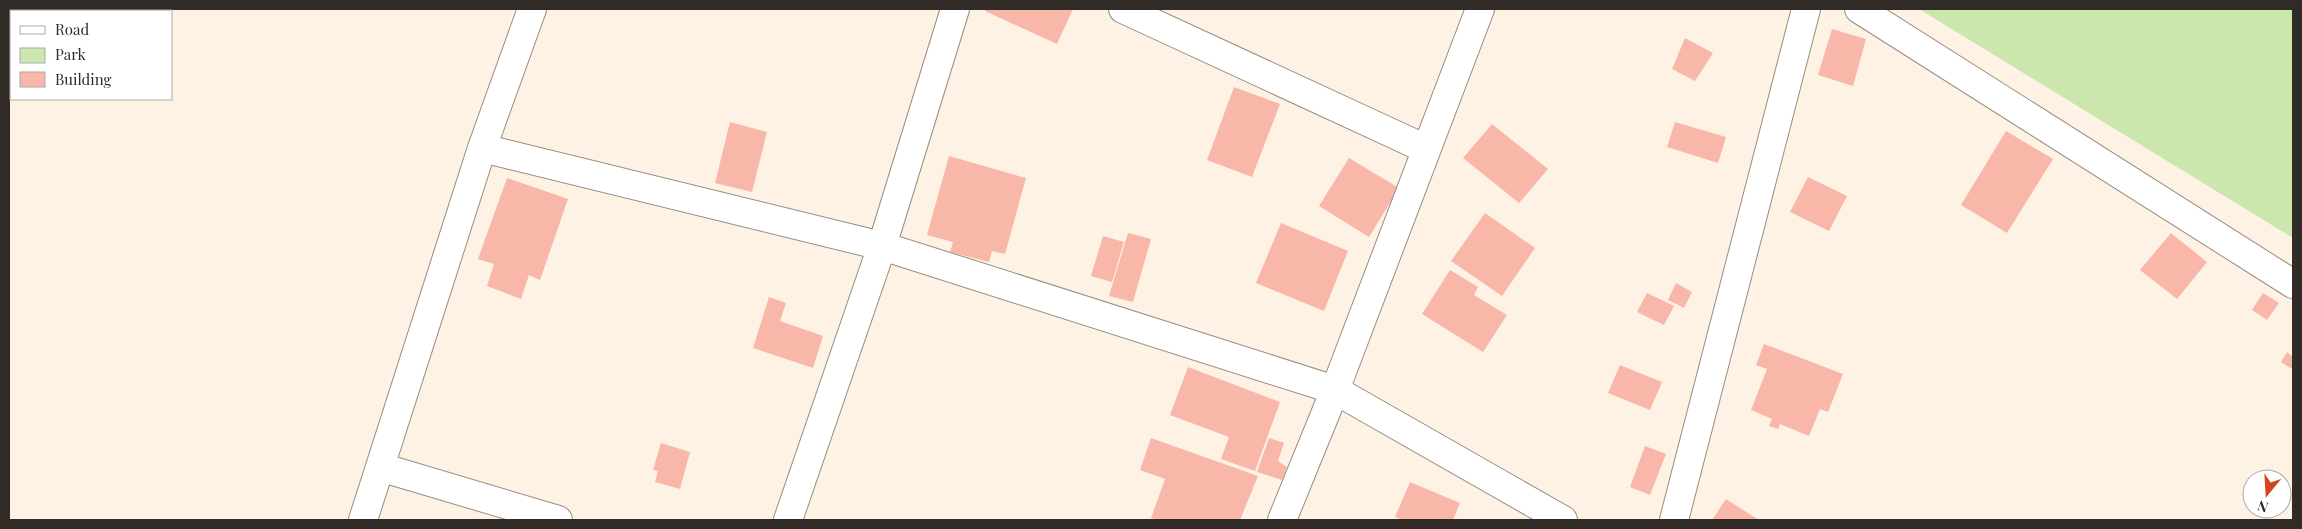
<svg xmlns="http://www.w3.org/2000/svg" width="2302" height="529" font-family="'Playfair Display',serif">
	<rect width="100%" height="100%" fill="#fef2e5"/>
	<path fill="#cbe7ae" d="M1919,9H2293V238Z"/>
	<path fill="#f8b7a9" d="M986,9H1073L1057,44L985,11Z
		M1832,29L1866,39L1853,86L1818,75Z
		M1685,38L1713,53L1695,81L1672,69Z
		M1234,87L1280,104L1252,177L1207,160Z
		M730,122L767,132L752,192L715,183Z
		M1675,122L1726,137L1718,163L1667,147Z
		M1492,124L1548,169L1519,203L1463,158Z
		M2006,131L2053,159L2007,233L1961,205Z
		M949,156L1026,178L1005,254L992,251L989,262L950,252L953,242L927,235Z
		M1349,158L1399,188L1369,237L1319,206Z
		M1808,177L1847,196L1829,231L1790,212Z
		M507,178L568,199L540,280L529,275L521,299L487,286L494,264L478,259Z
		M1485,213L1535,248L1502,296L1451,261Z
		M1281,223L1348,251L1324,311L1256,283Z
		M1128,233L1151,239L1133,302L1109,296Z
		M2171,233L2207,262L2177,299L2140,270Z
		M1103,236L1124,242L1112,282L1091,276Z
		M1450,270L1478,287L1474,295L1507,315L1483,352L1422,314Z
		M1676,283L1692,292L1684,308L1668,300Z
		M1647,293L1674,306L1664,325L1637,312Z
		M2263,293L2279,303L2267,320L2252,310Z
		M769,297L786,303L780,321L823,336L813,368L753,348Z
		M1764,344L1843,374L1828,412L1820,409L1809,436L1780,424L1778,429L1769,426L1772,419L1751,410L1767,369L1756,365Z
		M2287,352L2293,357L2292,369L2281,362Z
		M1620,365L1662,382L1650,410L1608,393Z
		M1188,367L1280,402L1255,471L1221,459L1229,437L1170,415Z
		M1151,438L1258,476L1240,520H1157L1151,518L1165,479L1140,470Z
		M1269,438L1284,443L1278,461L1287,467L1282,480L1257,472Z
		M661,443L690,452L680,489L655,482L658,471L653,470Z
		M1645,446L1666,454L1650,495L1630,487Z
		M1410,482L1460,503L1453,520H1403L1395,517Z
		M1726,499L1759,520H1712Z"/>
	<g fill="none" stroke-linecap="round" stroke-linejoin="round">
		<g stroke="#978c80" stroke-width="30">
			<path id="minor" d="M1123,9L1426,149
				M1859,9L2293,284
				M482,148L882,246L1335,390L1563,520
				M380,467L558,520
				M363,520L482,148L532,9
				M788,520L882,246L955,9
				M1282,520L1335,390L1480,9
				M1674,520L1806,9"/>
		</g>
		<use href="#minor" stroke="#fff" stroke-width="28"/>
	</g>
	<rect width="2302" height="529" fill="none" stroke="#302b26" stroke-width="20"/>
	<rect x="10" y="10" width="162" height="90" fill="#ffffff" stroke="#acaaa8"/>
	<rect x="20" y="26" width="25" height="8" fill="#ffffff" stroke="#acaaa8"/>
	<text x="55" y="35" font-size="15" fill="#302b26">Road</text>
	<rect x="20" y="48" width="25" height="15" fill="#cbe7ae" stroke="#acaaa8"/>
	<text x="55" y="60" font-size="15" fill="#302b26">Park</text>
	<rect x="20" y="72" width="25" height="15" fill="#f8b7a9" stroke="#acaaa8"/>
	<text x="55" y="85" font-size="15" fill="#302b26">Building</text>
	<g transform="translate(2267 494) rotate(198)"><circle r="24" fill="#ffffff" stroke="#acaaa8"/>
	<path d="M0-4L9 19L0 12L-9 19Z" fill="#d04820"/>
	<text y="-8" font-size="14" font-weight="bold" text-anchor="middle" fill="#302b26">N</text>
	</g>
</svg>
